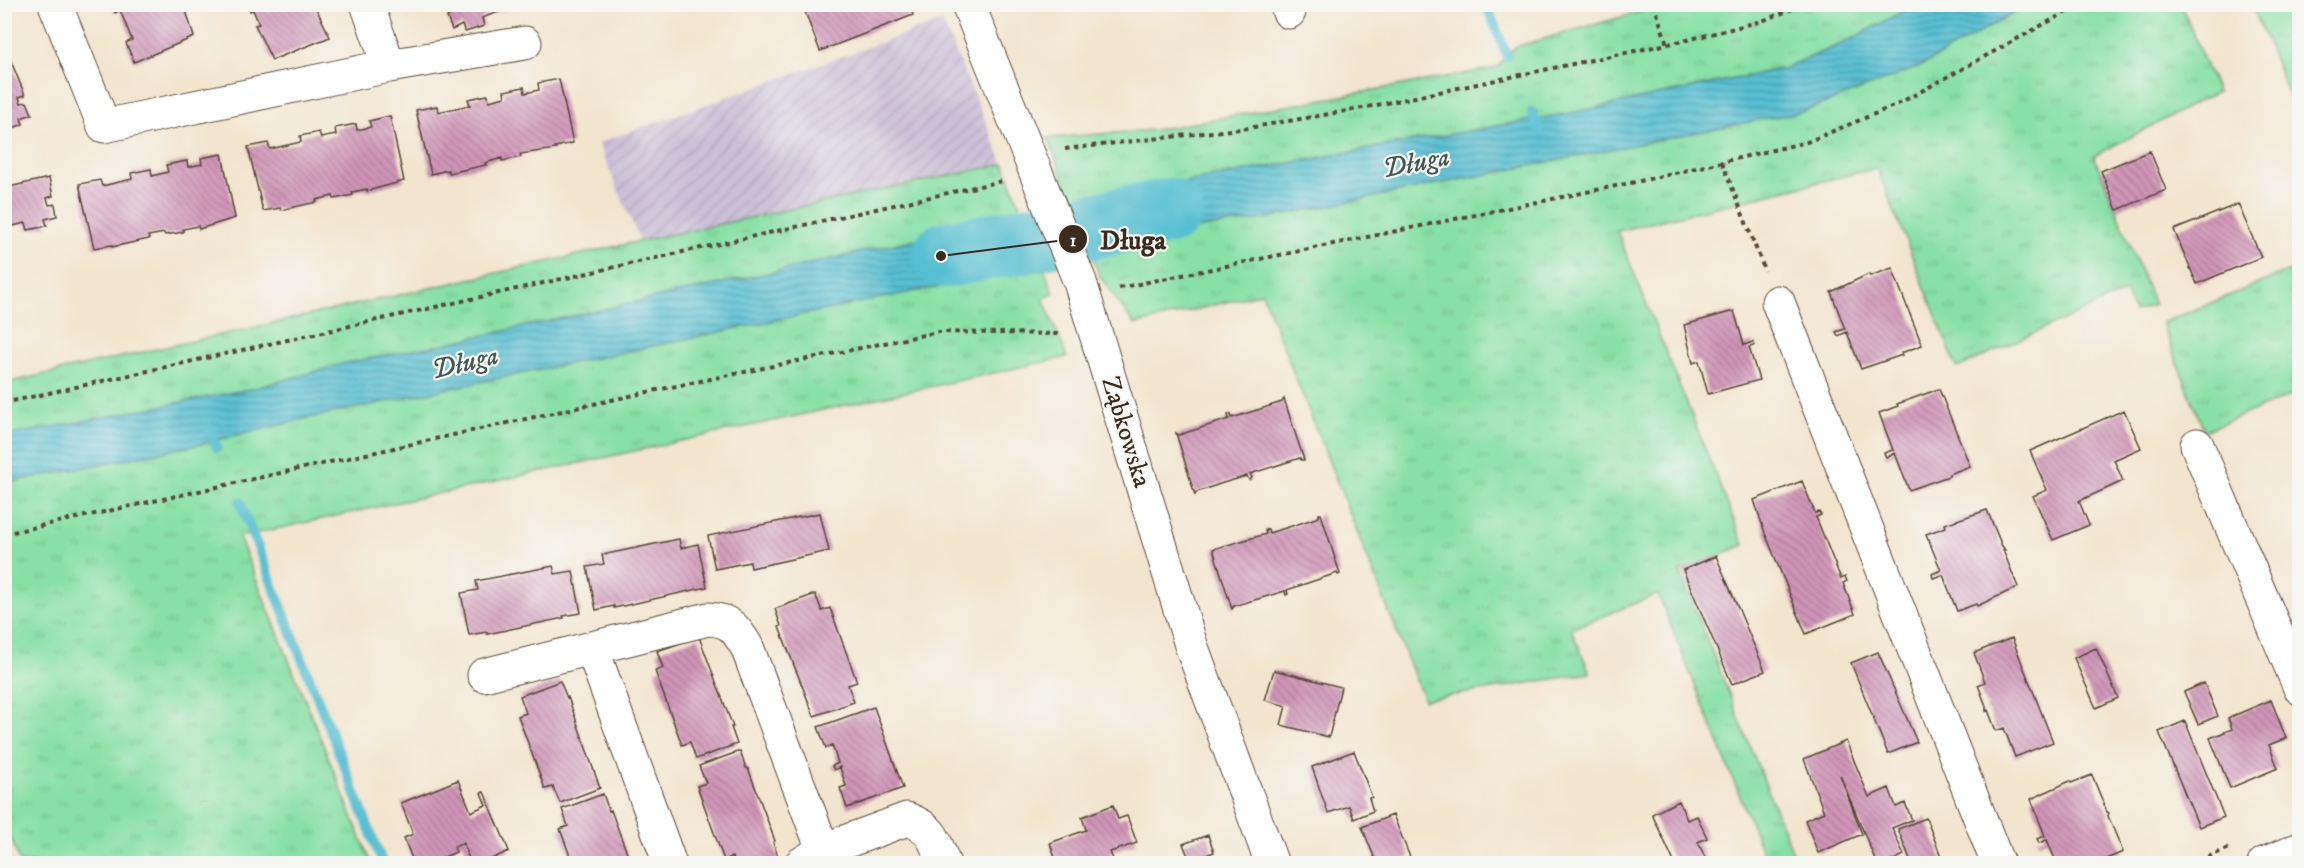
<svg xmlns="http://www.w3.org/2000/svg" width="2304" height="868" font-family="'IM FELL DW Pica',serif">
	<defs>
		<pattern id="industrial-furrows" width="10" height="10" patternUnits="userSpaceOnUse" patternTransform="scale(1.5)"><rect width="10" height="10" fill="#cabfd6"/><path d="M-1 1l2-2M0 10L10 0M9 11l2-2" fill="none" stroke="#aea4b7"/></pattern>
		<pattern id="grass-tufts" width="24" height="20" patternUnits="userSpaceOnUse" patternTransform="scale(1.5)"><rect width="24" height="20" fill="#87e0a5"/><path d="M3 7l-1-3M5 7V3M7 7l1-3M15 17l-1-3M17 17v-4M19 17l1-3" fill="none" stroke="#75c08e"/></pattern>
		<pattern id="water-rules" width="6" height="5" patternUnits="userSpaceOnUse" patternTransform="scale(1.5)"><rect width="6" height="5" fill="#56bfd2"/><path d="M0 2.5h6" fill="none" stroke="#489baa"/></pattern>
		<pattern id="building-back-hatch" width="6" height="6" patternUnits="userSpaceOnUse" patternTransform="scale(1.5)"><rect width="6" height="6" fill="#d095b7"/><path d="M-1 5l2 2M0 0l6 6M5-1l2 2" fill="none" stroke="#aa7a94"/></pattern>
	</defs>
	<rect width="100%" height="100%" fill="#f6f6f2"/>
	<filter id="ink" filterUnits="userSpaceOnUse"><feTurbulence type="fractalNoise" baseFrequency=".0167" numOctaves="2"/><feDisplacementMap in="SourceGraphic" scale="12" xChannelSelector="R" yChannelSelector="G"/><feConvolveMatrix kernelMatrix="1 2 1 2 8 2 1 2 1" color-interpolation-filters="sRGB"/></filter>
	<filter id="wash" filterUnits="userSpaceOnUse"><feTurbulence type="fractalNoise" baseFrequency=".008" numOctaves="4" result="noise"/><feDisplacementMap in="SourceGraphic" scale="24" xChannelSelector="R" yChannelSelector="G"/><feGaussianBlur stdDeviation="1.35" result="paint"/><feColorMatrix in="noise" values="0 0 0 0 0 0 0 0 0 0 0 0 0 0 0 0 0 1.4 0 .05"/><feComposite in="paint" operator="in"/></filter>
	<g filter="url(#wash)">
		<rect width="100%" height="100%" fill="#f2e5ce"/>
		<path fill="url(#industrial-furrows)" d="M942,21L1004,164L640,241L598,143Z"/>
		<path fill="url(#grass-tufts)" stroke="#618562" stroke-width="1.5" d="M1664,5H1916L1848,41L1785,68L1592,109L1072,202L1048,138L1154,130L1496,68L1515,47Z
			M2028,5H2181L2217,92L2094,156L2154,304L2134,312L2125,292L1957,368L1877,168L1617,231L1744,545L1680,572L1797,863H1767L1658,594L1571,629L1590,673L1424,700L1262,293L1135,325L1100,277L1089,247L1103,241L1252,221L1532,165L1919,67Z
			M2252,5H2299V120Z
			M1004,164L1054,294L1043,298L1067,357L239,537L371,863H20L5,823V383L640,241Z
			M2289,271L2299,297V392L2204,431L2162,323Z"/>
		<path fill="url(#water-rules)" stroke="#487478" stroke-width="1.5" d="M1916,4L2028,5L1919,67L1805,111L1252,221L1103,241L1089,247L1072,202L1592,109L1785,68L1848,41Z
			M1023,214L1045,269L911,292L304,419L192,446L5,483V436L255,388L346,363L439,345L801,266Z"/>
		<g fill="none" stroke-linecap="round" stroke-linejoin="round">
			<path stroke="#56bfd2" stroke-width="10" d="M1486,4L1507,56
				M1532,112L1540,131
				M210,429L217,448
				M240,502L383,864"/>
			<path stroke="#56bfd2" stroke-width="66" d="M945,255L1170,211"/>
		</g>
		<g id="blocks">
			<path fill="url(#building-back-hatch)" d="M111,4H184L194,37L134,62L126,43L132,40L120,10L115,13Z
				M248,4H314L330,37L272,60L255,25L259,24L253,10L250,11Z
				M442,4H511L512,7L482,18L484,26L465,32L462,25L452,30L447,17L452,14L449,9L444,11Z
				M802,4H909L913,15L820,51Z
				M10,59L25,95L19,97L21,103L27,102L32,114L21,118L23,124L4,132V61Z
				M559,79L573,143L555,147L556,149L520,154L521,157L502,161V158L485,163L486,165L449,173L448,170L431,174L416,110L437,106L438,112L470,105L468,99L488,95L489,101L505,97L504,91L524,87L525,93L539,90L538,83Z
				M390,116L404,181L367,191V189L352,192L353,195L334,199L333,196L316,200L317,202L281,210L280,208L263,211L248,147L268,143L270,149L301,142L300,136L319,132L321,138L336,135L335,128L356,124L357,130L371,127L369,121Z
				M2150,151L2166,190L2117,210L2101,171Z
				M222,154L235,218L199,229L198,226L183,229V232L165,235L164,233L148,236L149,239L112,247V245L94,248L79,184L100,180L102,186L132,179L131,173L151,169L152,176L168,172L166,165L187,161L188,167L202,164L201,158Z
				M49,178L53,196L47,198L49,205L55,204L57,216L45,219L47,226L28,230L26,223L4,228V188Z
				M2238,204L2261,257L2197,284L2174,230Z
				M1892,268L1922,345L1901,353L1902,355L1861,369L1847,332L1838,336L1836,332L1845,329L1831,292L1869,274L1870,276Z
				M1734,311L1744,345L1753,342L1754,346L1749,347L1759,380L1708,394L1699,361L1693,363L1684,325Z
				M1939,389L1970,466L1949,474V476L1909,490L1895,453L1886,457L1884,453L1893,450L1879,413L1898,406L1897,404Z
				M1284,399L1304,460H1301L1300,458L1250,474L1252,478L1249,480L1247,476L1223,483L1197,492L1195,495L1176,433L1179,435L1229,419L1228,415L1231,414L1232,418L1282,402Z
				M2124,410L2141,448L2114,460L2123,481L2079,501L2089,525L2053,540L2033,496L2047,490L2030,451Z
				M1802,481L1815,513L1819,512L1821,515L1816,517L1841,579L1845,577L1847,581L1843,583L1855,614L1806,634L1765,533L1754,500Z
				M1987,510L2002,546L2005,550H2003L2018,587L1977,606L1976,604L1957,611L1943,575L1933,578L1932,574L1941,570L1926,534L1946,527L1945,524Z
				M820,513L829,551L751,568L750,562L715,569L708,536Z
				M1319,514H1321L1340,574L1338,575L1337,573L1287,590L1288,594L1286,595L1285,591L1234,606L1232,609L1213,549L1266,534L1265,530L1268,529L1269,533L1295,525L1319,517Z
				M679,539L681,548L698,544L707,587L614,608V606L596,610L587,567L604,564L602,555Z
				M1716,556L1765,671L1732,684L1683,570Z
				M553,566L555,574L573,571L581,613L563,616L564,618L487,634V632L469,635L461,593L478,590L476,581Z
				M815,594L822,611L830,608L857,682L848,685L854,702L814,716L779,627L781,626L775,609Z
				M699,637L733,727H731L737,744L696,759L690,742L682,745L655,671L663,668L657,651Z
				M2012,638L2053,742L2015,757L2004,728L1996,731L1988,710L1986,711V706L1978,685L1985,682L1974,653Z
				M2096,648L2118,698L2096,708L2074,658Z
				M1878,652L1917,742L1888,754L1851,663Z
				M1274,670L1341,687L1329,737L1281,725L1286,706L1265,700Z
				M560,681L567,698L568,697L600,788L560,803L553,787L545,789L518,716L526,713L520,696Z
				M2204,683L2218,716L2198,724L2184,692Z
				M2271,700L2286,738L2269,745L2278,768L2230,788L2210,738L2232,729L2228,718Z
				M874,707L903,788L847,808L840,788L846,786L840,767L834,770L832,766L838,763L832,745L826,748L818,727Z
				M2185,721L2224,817L2199,827L2159,732Z
				M1846,741L1869,797L1889,788L1896,807L1905,803L1912,820L1892,828L1904,855L1885,864H1877L1840,775L1862,834L1818,853L1805,820L1824,812L1804,759Z
				M740,751L746,768H748L775,841L773,842L779,859L765,864H735L732,857L724,860L697,786L706,783L699,766Z
				M1354,751L1372,797L1369,798L1373,811L1354,819L1349,806L1328,813L1312,767Z
				M2092,775L2107,812L2109,813L2108,816L2123,852L2101,861L2102,862L2100,864H2057L2047,840L2039,843L2037,839L2045,836L2031,799L2070,781L2071,783Z
				M458,780L471,812L486,805L481,793L484,792L509,851L480,864H471L463,843L454,847L456,852L428,864H414L404,838L413,834L401,803Z
				M603,794L609,811L611,810L631,864H573L560,829L568,826L562,809Z
				M1679,801L1687,820L1697,816L1707,838L1698,842L1708,864H1675L1652,814Z
				M1113,805L1118,819L1127,816L1137,843L1110,852L1115,864H1057L1050,843L1086,830L1082,817Z
				M1393,815L1410,857L1394,864H1377L1362,827Z
				M1926,818L1944,864H1912L1898,829Z
				M1208,835L1214,852L1190,861L1183,844Z"/>
		</g>
	</g>
	<g filter="url(#ink)">
		<use href="#blocks" fill-opacity="0" stroke="#564638" stroke-width="1.5"/>
		<g fill="none" stroke-linecap="round" stroke-linejoin="round">
			<g stroke="#564638" stroke-width="35">
				<path id="minor" d="M55,4L104,126L389,66L525,43
					M367,4L389,66
					M968,4L1080,282L1190,642L1272,864
					M1286,4L1289,12
					M1778,302L1998,864
					M2197,445L2300,688
					M592,648L670,864
					M484,675L708,619C731,620 736,629 747,647L823,850
					M801,864L823,850L907,819C933,828 934,839 944,864
					M2264,864L2300,849"/>
			</g>
			<path stroke="#564638" stroke-width="4" stroke-dasharray="4.5 4.5" stroke-linecap="butt" d="M1654,4L1667,44
				M1065,149L1248,128L1358,109L1687,40L1762,21L1805,4
				M1722,162L1765,271
				M1119,288L1645,180L1807,142L1896,105L2081,4
				M4,403L1002,181
				M4,534L657,390L938,332L1059,334
				M2191,864L2232,847"/>
			<use href="#minor" stroke="#fff" stroke-width="33"/>
		</g>
	</g>
	<g text-anchor="middle" dominant-baseline="central" stroke-width="4.5" stroke-linejoin="round" paint-order="stroke">
		<g font-size="26" fill="#3b2a1e" stroke="#f6f6f2">
			<text transform="translate(1126 432) rotate(73)">Ząbkowska</text>
		</g>
		<g font-size="27" font-style="italic" fill="#435754" stroke="#f6f6f2">
			<text transform="translate(1416 163) rotate(-11)">Długa</text>
			<text transform="translate(465 363) rotate(-13)">Długa</text>
		</g>
	</g>
	<path fill="none" stroke="#3b2a1e" stroke-width="2" d="M941 256L1073 239"/>
	<g fill="#3b2a1e" stroke="#f6f6f2" stroke-width="2">
		<circle cx="941" cy="256" r="6"/>
		<circle cx="1073" cy="239" r="15"/>
	</g>
	<g font-size="18" text-anchor="middle" font-weight="bold" fill="#fff">
		<text x="1073" y="246">1</text>
	</g>
	<g font-size="27" text-anchor="middle" font-weight="bold" fill="#3b2a1e" stroke="#f6f6f2" stroke-width="4.5" stroke-linejoin="round" paint-order="stroke">
		<text x="1133" y="249">Długa</text>
	</g>
	<rect width="2304" height="868" fill="none" stroke="#f6f6f2" stroke-width="24"/>
</svg>
